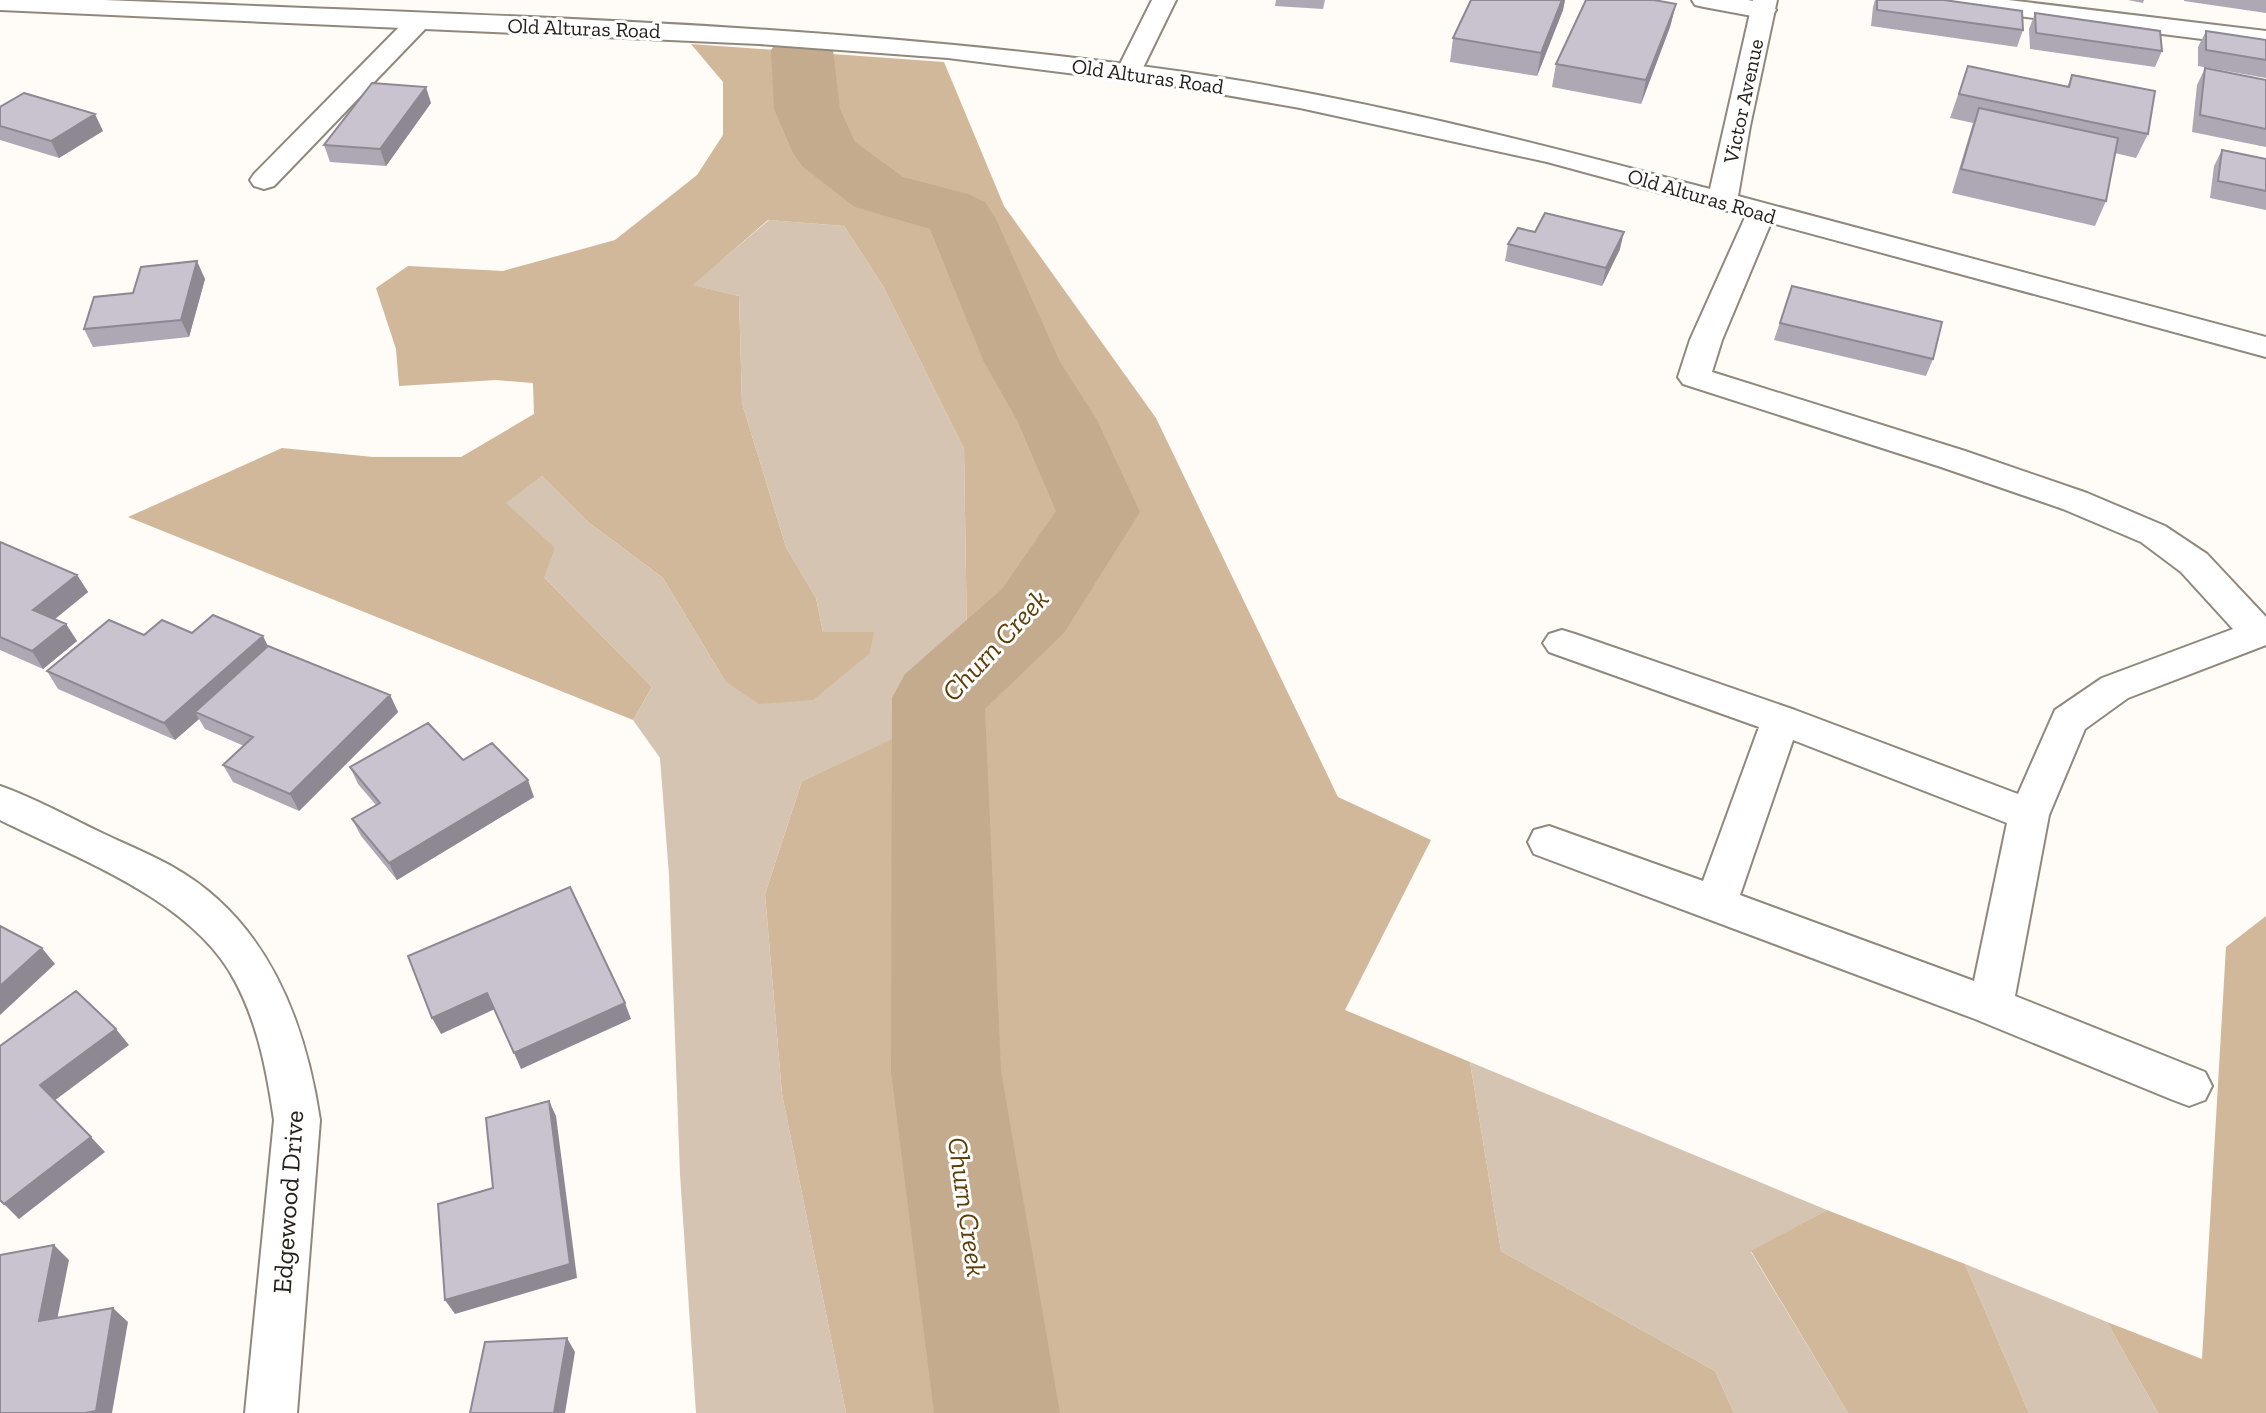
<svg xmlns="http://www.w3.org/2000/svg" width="2266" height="1413" font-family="'Zilla Slab',serif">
	<rect width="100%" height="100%" fill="#fffbf6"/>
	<path fill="#d5c4b1" d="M769,220L844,226L883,286L964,449L968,705L802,781L765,894L782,1094L846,1413H696L680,1174L669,875L660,758L633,720L652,687L544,577L505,503L542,476L588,522L663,578L725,681L870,653L873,632H823L816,598L786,547L742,403L739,296L692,285Z
		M1470,1062L1827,1210L1751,1252L1848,1413H1734L1715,1371L1501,1251Z
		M1965,1264L2107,1322L2158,1413H2029Z"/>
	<path fill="#d1b89a" d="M691,44L944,62L1004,206L1156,418L1338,797L1431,840L1345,1010L1470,1062L1501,1251L1715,1371L1734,1413H846L782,1094L765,894L802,781L968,704L964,449L883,286L844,226L768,220L693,285L739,296L742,403L786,547L816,598L823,632H874L870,653L813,700L759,704L725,681L663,578L588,522L542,476L506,503L555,548L544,577L652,687L633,720L128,517L282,448L373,457H461L534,414L533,383L496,380L399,386L396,349L376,288L408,266L503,271L615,240L697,175L723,135V82Z
		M2266,916V1413H2158L2107,1322L2202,1359L2226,947Z
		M1827,1210L1965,1264L2029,1413H1848L1751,1251Z"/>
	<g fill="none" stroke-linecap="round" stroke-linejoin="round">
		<path fill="#c4ab8e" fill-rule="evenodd" d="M802,31L824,37L833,50L840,109L855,142L903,177L968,194L985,202L995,217L1060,362L1097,420L1140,512L1064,633L985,709L1001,1071L1060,1413H934L891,1071L892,698L905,674L1002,589L1056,511L1017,420L984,362L930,229L855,207L803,167L793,153L774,109L771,50L780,37Z"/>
		<g stroke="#91887d" stroke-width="4">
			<path id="minor" d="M1152,0H1176L1138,78L1129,80L1120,78L1116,72Z
				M1692,0H1748L1772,5L1776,10L1772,15L1763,18L1704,7L1695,5Z
				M1934,0H2008L2266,31V47L1946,7L1937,5Z
				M419,13L428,16L432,21L428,26L274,186L264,189L254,186L250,180L254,174L410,16Z
				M1761,204L1771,207L1775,213L1722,340L1712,372L1965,451L2087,493L2165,526L2207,554L2266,617V645L2128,698L2085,729L2049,815L2015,996L2205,1072L2212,1086L2205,1100L2189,1106L2173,1100L1975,1019L1534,854L1528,842L1534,830L1549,826L1703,881L1759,727L1549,652L1543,643L1549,634L1562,630L1575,634L1795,710L2018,794L2055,710L2102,678L2233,629L2181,572L2141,542L2063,509L1941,467L1683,384L1678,377L1690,340L1747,213L1751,207ZM1793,740L2007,823L1974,981L1740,895Z
				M0,786C35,798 68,817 102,833C125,844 150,854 173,867C267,920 305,1020 320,1120L297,1413H245L274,1120C267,1072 258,1024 235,981C193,900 78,859 0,820Z"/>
		</g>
		<g stroke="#91887d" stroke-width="4">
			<path id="major" d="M0,0H104C462,15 822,21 1177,71C1355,96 1537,143 1710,189L1753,0H1777L1750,126L1738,196L2266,337V357L1547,162L1300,108L1180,87L948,58L759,44L0,10Z"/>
		</g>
		<use href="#minor" fill="#fff" fill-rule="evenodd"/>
		<use href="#major" fill="#fff" fill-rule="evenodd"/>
	</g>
	<path fill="#ada8b3" d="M1276,0H1325L1323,9L1275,6Z
		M1471,0H1565L1563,10L1537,76L1450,62L1453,38Z
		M1875,0H1944L2023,30L2017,47L1871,26L1873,7Z
		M2128,0H2144L2143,3Z
		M2184,0H2266V13L2184,1Z
		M1676,4L1670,27L1641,104L1552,87L1556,64Z
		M2035,13L2162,51L2155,67L2030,49L2029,29Z
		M2206,31L2266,40V78L2198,66V47Z
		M1968,66L2067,87L2072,75L2148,134L2136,158L2115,153L2106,201L2095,226L1952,193L1973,123L1950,118Z
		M2205,68L2266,80V147L2192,132L2197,85Z
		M431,103L386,166L330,162L324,145Z
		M0,107L103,131L59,158L0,140Z
		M2222,150L2266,159V210L2210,198L2214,166Z
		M1535,232L1620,249L1602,286L1505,261L1508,244Z
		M205,279L189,337L93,347L84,329L133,293Z
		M1792,286L1933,359L1926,376L1774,340Z
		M0,542L77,575L88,592L55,619L66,624L77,641L43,669L0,650Z
		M192,633L268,646L390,695L398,712L299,811L233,782L223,765L244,746L205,729L199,719L175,740L58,689L47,671L144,635Z
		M463,760L534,797L397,880L361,836L352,819L376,805L358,784L350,767Z"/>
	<path fill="#8d8892" d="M1562,0H1565L1563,10L1537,76L1541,53Z
		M1676,4L1670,27L1641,104L1646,80Z
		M426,87L431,103L386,166L380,149Z
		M95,114L103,131L59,158L51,141Z
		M1624,232L1620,249L1602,286L1606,268Z
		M197,261L205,279L189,337L181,320Z
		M77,575L88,592L45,627L33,610Z
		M66,624L77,641L43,669L32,651Z
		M263,636L272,654L195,712L199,719L175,740L164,723Z
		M390,695L398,712L299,811L290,794Z
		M528,780L534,797L397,880L389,863Z
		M42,948L55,964L0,1015V986Z
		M487,993L495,1009L441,1034L432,1018Z
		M625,1003L631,1019L521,1069L514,1053Z
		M116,1029L129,1045L54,1101L40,1085Z
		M549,1101L556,1116L577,1278L455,1314L445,1300Z
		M91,1137L105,1152L19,1219L4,1204Z
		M54,1245L69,1260L54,1335L39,1321Z
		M113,1308L128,1322L112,1413H85Z
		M567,1338L575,1352L565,1413H554Z"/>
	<path fill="#c9c3d0" stroke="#8d8892" stroke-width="2" d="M1471,0H1562L1541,53L1453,38Z
		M1586,0H1654L1676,4L1646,80L1556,64Z
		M1877,0H1944L2022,11L2023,30L1877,10Z
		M2035,13L2160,31L2162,51L2036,33Z
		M2206,31L2266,40V60L2206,50Z
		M1968,66L2069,87L2072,75L2155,91L2148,134L1959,94Z
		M2205,68L2266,80V129L2200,115Z
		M372,83L426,87L380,149L324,145Z
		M24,93L95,114L51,141L0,126V107Z
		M1979,108L2118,138L2106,201L1961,169Z
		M2222,150L2266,159V191L2218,181Z
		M1545,213L1624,232L1606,268L1508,244L1518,228L1535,232Z
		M197,261L181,320L84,329L94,297L133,293L141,267Z
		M1792,286L1942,322L1933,359L1780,323Z
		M0,542L77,575L33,610L66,624L32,651L0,637Z
		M213,615L263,636L164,723L47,671L109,620L144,635L162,620L192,633Z
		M268,646L390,695L290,794L223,765L253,737L195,712Z
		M428,723L463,760L492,743L528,780L389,863L352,819L380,803L350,767Z
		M570,887L625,1003L514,1053L487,993L432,1018L408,956Z
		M0,926L42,948L0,986Z
		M76,991L116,1029L40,1085L91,1137L4,1204L0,1200V1046Z
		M549,1101L570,1264L445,1300L438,1204L493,1188L486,1118Z
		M54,1245L39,1321L113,1308L96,1411L85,1413H0V1255Z
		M567,1338L554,1413H470L485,1342Z"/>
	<g text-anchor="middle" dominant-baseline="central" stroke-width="6" stroke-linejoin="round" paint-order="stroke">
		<g font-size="21" fill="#25211d" stroke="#fff">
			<text transform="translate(584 28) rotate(2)">Old Alturas Road</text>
			<text transform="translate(1148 76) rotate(8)">Old Alturas Road</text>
			<text transform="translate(1743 101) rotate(-78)">Victor Avenue</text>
			<text transform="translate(1702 196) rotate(16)">Old Alturas Road</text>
		</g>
		<g font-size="26" fill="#25211d" stroke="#fff">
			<text transform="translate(288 1202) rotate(-86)">Edgewood Drive</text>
		</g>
		<g font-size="28" font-style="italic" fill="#5e3c04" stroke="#fff">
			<text transform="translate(995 645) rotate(-47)">Churn Creek</text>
			<text transform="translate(967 1207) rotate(82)">Churn Creek</text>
		</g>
	</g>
</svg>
